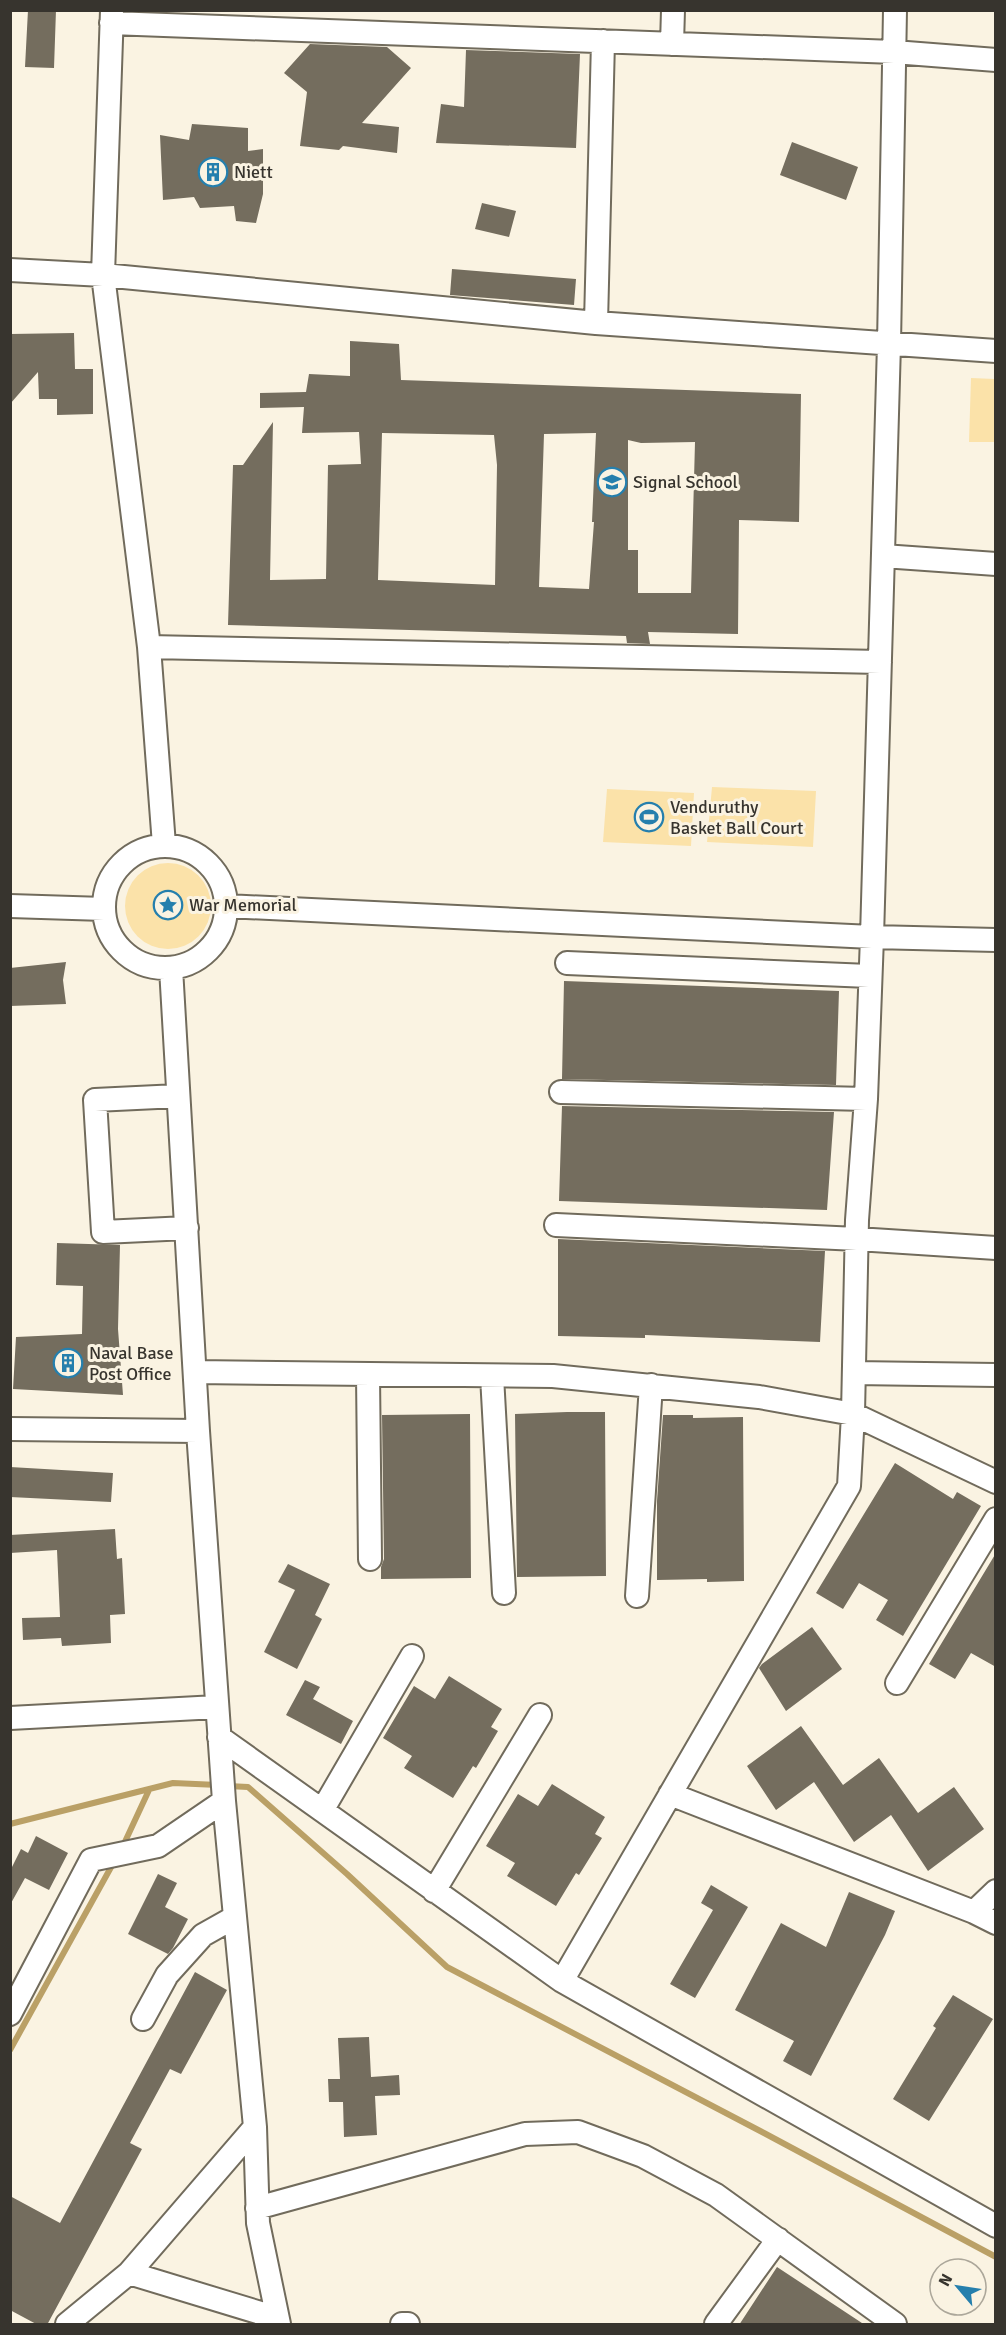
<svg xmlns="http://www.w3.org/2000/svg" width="1006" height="2335" font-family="Signika,sans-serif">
	<rect width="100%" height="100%" fill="#faf3e2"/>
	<path fill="#fbe2a9" d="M971,378L995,379V442H969Z
		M712,787L816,791L813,847L707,842Z
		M607,789L694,793L691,846L603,842Z
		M125 906a43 43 0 1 1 86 0a43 43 0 1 1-86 0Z"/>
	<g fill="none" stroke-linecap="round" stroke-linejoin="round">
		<path stroke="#baa066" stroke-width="6" d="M228,1786L248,1787L347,1874L447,1967L764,2133L996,2257
			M10,1824L173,1783L218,1785
			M123,1846L149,1790
			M10,2050L115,1860"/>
	</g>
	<path fill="#746d5e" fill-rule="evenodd" d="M28,10H56L54,68L25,67Z
		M310,44L387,47L411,68L362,123L399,127L397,153L343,146L339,150L300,146L307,92L284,73Z
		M466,50L580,54L576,148L436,143L441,104L464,107Z
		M192,124L248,128V151L263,149V194L256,223L236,221L234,206L200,208L194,197L163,200L160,135L189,140Z
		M792,142L858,167L846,200L780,175Z
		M482,203L516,211L509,237L475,229Z
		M452,269L576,279L574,305L450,295Z
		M74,333L75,369H93V414L57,415V399H39L38,372L10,404V334Z
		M350,341L399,344L401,380L801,394L799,522L739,520L738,634L648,632L650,644L627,643L626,636L228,625L233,465H243L273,422L270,580L326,579L328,465L361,464L359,432L302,433L304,407L260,408V393L306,392L309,374L350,376ZM382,433L494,435L497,465L495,585L378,580ZM596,433L592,522H594L589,589L539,587L544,434ZM628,440L641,443L695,442L691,593H638V550H628Z
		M66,962L63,980L66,1004L10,1006V968Z
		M564,981L839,991L836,1085L562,1079Z
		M562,1106L834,1112L827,1210L559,1201Z
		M558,1239L825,1251L820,1342L645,1335V1338L558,1336Z
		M57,1243L120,1245L118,1329L123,1395L13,1389L16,1337L82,1334L83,1286L56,1285Z
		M567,1412H605L606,1576L517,1577L515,1414Z
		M470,1414L471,1578L381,1579V1567L384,1559L382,1415Z
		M663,1415H693V1418L743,1417L744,1581L707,1582V1579L657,1580V1501Z
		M895,1463L953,1499L957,1492L981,1506L903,1636L876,1620L888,1600L859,1583L843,1609L816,1593Z
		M10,1467L113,1473L111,1502L10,1497Z
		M115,1529L117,1559L122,1558L125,1614L110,1615L111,1643L62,1646L61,1638L23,1640L22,1618L60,1617L57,1550L10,1553V1535Z
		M996,1553V1667L971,1653L955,1679L929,1664Z
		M288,1564L330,1584L315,1615L322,1619L297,1669L264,1652L295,1590L278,1582Z
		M812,1627L842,1669L786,1711L759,1668L762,1664Z
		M449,1676L502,1709L491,1727L498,1731L476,1768L473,1766L453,1798L404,1768L412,1756L383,1738L414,1686L435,1699Z
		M305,1680L320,1687L313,1699L353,1721L341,1744L286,1715Z
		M801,1726L843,1785L879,1758L918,1813L954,1787L984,1829L928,1871L891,1815L854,1842L814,1782L776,1810L747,1766Z
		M552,1784L605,1817L595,1834L602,1838L579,1875L576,1873L556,1906L507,1876L515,1863L486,1846L518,1794L538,1806Z
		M36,1836L68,1853L49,1890L25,1878L10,1905V1871L21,1849L28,1853Z
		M158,1874L177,1883L165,1907L188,1919L173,1948L168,1954L128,1934Z
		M711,1885L748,1907L695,1998L670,1984L713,1910L701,1903Z
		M849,1892L895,1911L885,1935L811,2076L783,2061L794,2041L735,2010L781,1923L826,1947Z
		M195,1972L227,1990L181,2074L170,2069L130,2143L142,2149L47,2325H38L10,2310V2196L60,2223Z
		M953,1995L993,2019L929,2121L893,2099L936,2028L933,2026Z
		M369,2037L371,2077L399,2075L400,2095L375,2096L377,2135L344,2137L343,2102H329L328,2079H340L338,2038Z
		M777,2267L865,2325H739Z"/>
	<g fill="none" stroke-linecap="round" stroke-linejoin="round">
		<g stroke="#716b5c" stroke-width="26">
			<path id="minor" d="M112,10L103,275L149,647L164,845
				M111,23L894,52L996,60
				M672,44L673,10
				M10,270L103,275L596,323L996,351
				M596,323L603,41
				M883,556L996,564
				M149,647L880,662
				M104 907a61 61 0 1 1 122 0a61 61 0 1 1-122 0Z
				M10,906L104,909
				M226,906L872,937L996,940
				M567,963L869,976
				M561,1092L866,1099
				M178,1096L95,1100L103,1232L187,1228
				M556,1225L857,1239L996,1248
				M195,1372L553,1376L759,1397L853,1414L996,1482
				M854,1373L996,1375
				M368,1375L370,1559
				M492,1376L504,1593
				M10,1429L198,1431
				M637,1596L651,1385
				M897,1683L996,1519
				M10,1718L217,1707
				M219,1737L562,1981L996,2226
				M670,1794L974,1912L996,1923
				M224,1801L255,2127L258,2223L279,2324
				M323,1809L412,1656
				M434,1891L540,1715
				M974,1912L996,1891
				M562,1981L849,1486L853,1414L857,1220L866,1099L872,937L889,344L895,10
				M10,2014L91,1860L158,1846L224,1801L198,1431L171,968
				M143,2019L167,1975L203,1935L235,1917
				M257,2208L525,2134L578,2132L643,2156L716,2195L895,2324
				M129,2273L277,2318
				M67,2324L129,2273L255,2127
				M402,2324H408
				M716,2324L778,2239"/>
		</g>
		<use href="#minor" stroke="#fff" stroke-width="22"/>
	</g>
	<defs>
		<g id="building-ring" transform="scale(1.5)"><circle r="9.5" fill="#faf3e2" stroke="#257fad" stroke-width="1.5"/><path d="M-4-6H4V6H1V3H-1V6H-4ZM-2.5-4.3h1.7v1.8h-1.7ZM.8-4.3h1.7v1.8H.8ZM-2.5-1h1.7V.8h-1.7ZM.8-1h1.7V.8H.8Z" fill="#257fad"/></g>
		<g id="school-ring" transform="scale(1.5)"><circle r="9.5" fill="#faf3e2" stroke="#257fad" stroke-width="1.5"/><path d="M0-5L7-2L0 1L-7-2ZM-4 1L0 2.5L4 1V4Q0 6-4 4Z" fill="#257fad"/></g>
		<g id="stadium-ring" transform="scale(1.5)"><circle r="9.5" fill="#faf3e2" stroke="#257fad" stroke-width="1.5"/><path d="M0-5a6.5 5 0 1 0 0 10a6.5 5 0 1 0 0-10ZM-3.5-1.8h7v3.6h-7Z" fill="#257fad"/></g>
		<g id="sight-ring" transform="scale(1.5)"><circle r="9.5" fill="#faf3e2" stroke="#257fad" stroke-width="1.5"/><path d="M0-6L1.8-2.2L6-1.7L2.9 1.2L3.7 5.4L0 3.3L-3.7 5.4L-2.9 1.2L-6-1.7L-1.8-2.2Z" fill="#257fad"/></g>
	</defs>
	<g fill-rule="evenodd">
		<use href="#building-ring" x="213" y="172"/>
		<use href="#school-ring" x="612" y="482"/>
		<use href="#stadium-ring" x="649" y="817"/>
		<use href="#sight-ring" x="168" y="905"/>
		<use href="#building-ring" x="68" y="1363"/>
	</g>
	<g text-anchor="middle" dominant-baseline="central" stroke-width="6" stroke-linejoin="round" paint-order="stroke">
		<g font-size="18" fill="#37342e" stroke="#faf3e2" text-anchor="start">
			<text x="234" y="172">Niett</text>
			<text x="633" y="482">Signal School</text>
			<text x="670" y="807">Venduruthy<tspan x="670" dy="21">Basket Ball Court</tspan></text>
			<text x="189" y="905">War Memorial</text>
			<text x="89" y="1353">Naval Base<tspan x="89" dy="21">Post Office</tspan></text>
		</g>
	</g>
	<rect width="1006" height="2335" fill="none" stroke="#37342e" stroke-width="24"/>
	<g transform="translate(958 2287) rotate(299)"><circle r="28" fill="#faf3e2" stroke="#aca79a" stroke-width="1.5"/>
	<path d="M0-4.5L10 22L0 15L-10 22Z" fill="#257fad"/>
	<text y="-9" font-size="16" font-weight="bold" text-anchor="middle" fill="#37342e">N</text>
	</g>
</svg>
